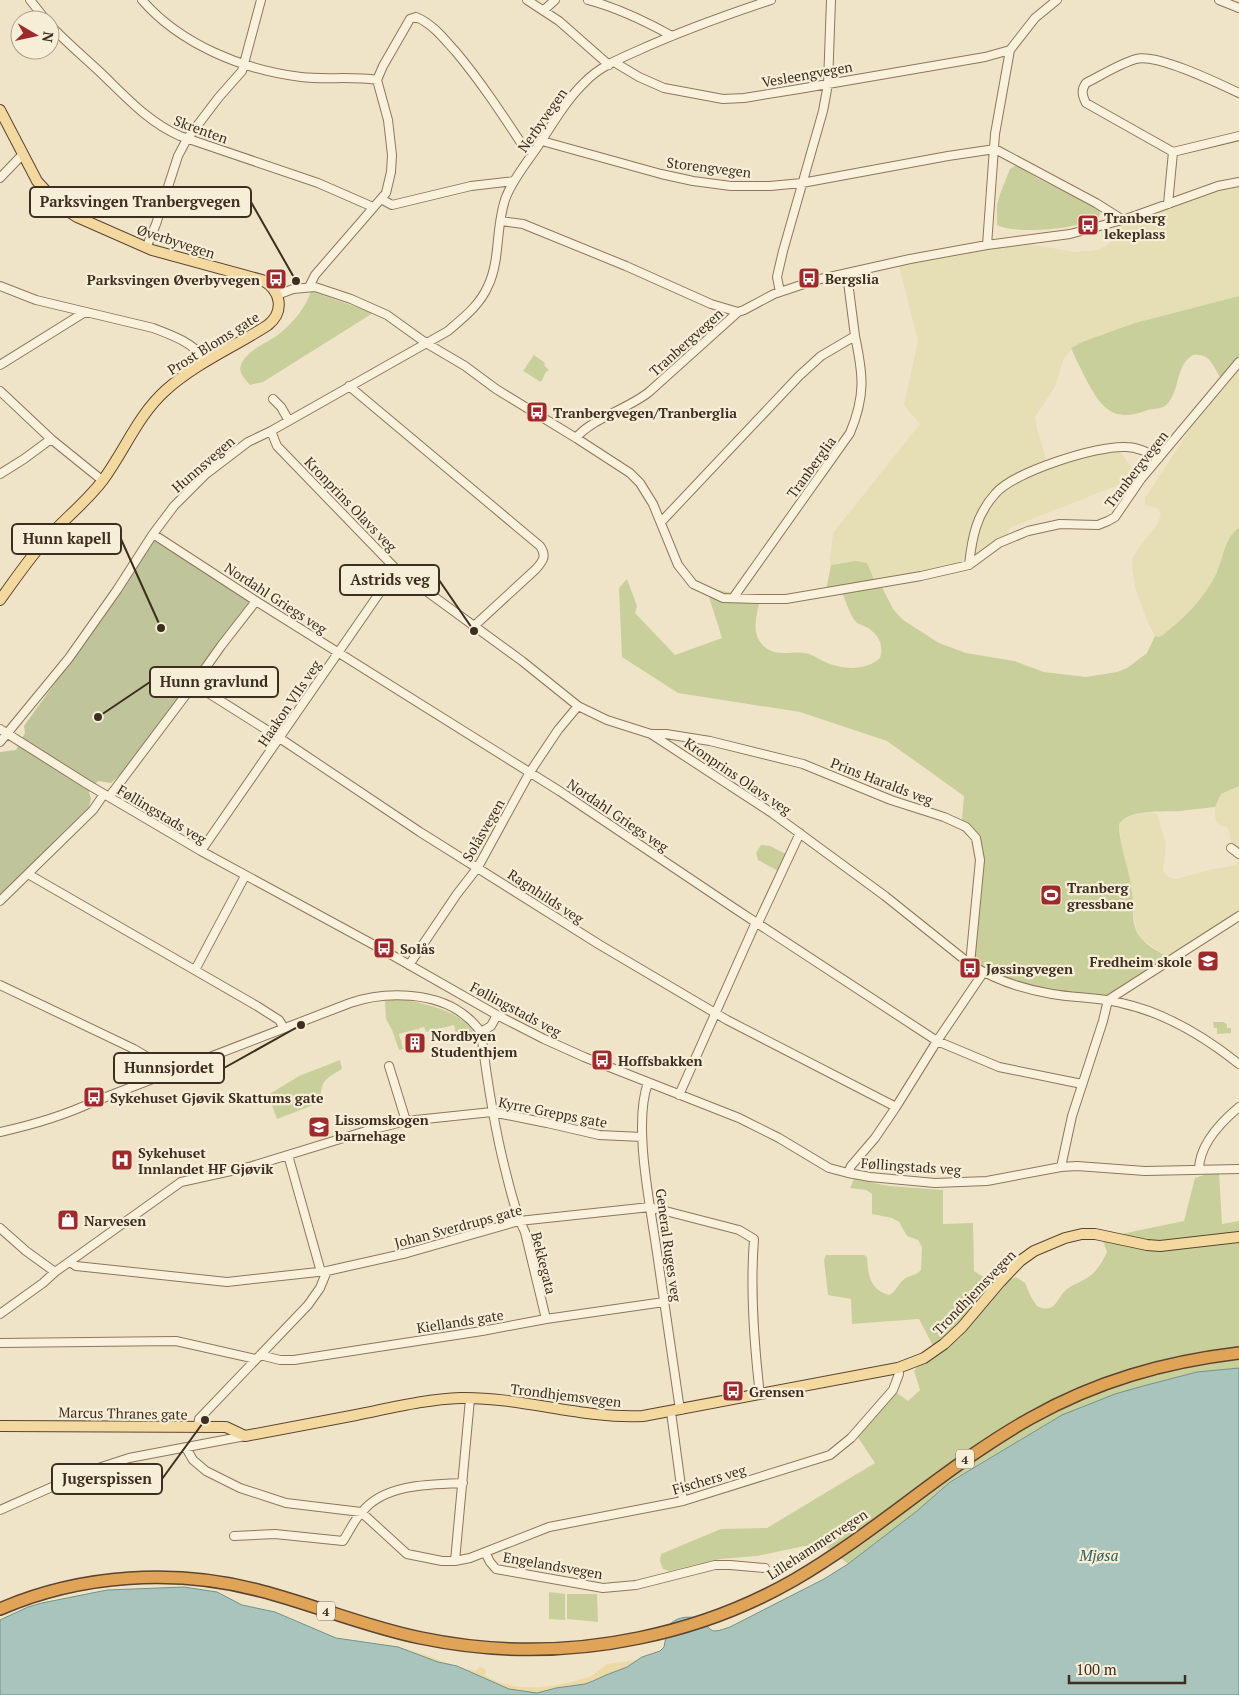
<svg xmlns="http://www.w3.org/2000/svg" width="1239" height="1695" font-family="'PT Serif',serif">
	<rect width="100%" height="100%" fill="#f0e4c8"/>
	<path fill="#e6deb5" d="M1239,185V296L1135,323L1074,346L1064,358L1055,387L1035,417L1037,429L1049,469L1116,446L1139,477L1009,528L1008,535L967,563L879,581L874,579L869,567L844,562L831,565L830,560L833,533L920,424L904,405L918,341L899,266L991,244L1009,241L1076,252L1097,250L1106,246L1112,241L1118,222Z
		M1239,367V528L1233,533L1226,542L1219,568L1202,598L1186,616L1163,635L1159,637L1155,636L1148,623L1135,587L1132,566L1133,557L1140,546L1156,526L1161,515L1159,510L1157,508L1145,505V498L1194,423Z
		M1239,786V916L1174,958L1168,956L1157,950L1141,938L1137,931L1132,907V892L1122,846L1119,823L1122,820L1135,815L1150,812L1157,814L1166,844L1163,871L1168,877L1176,879L1209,870L1236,865L1238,861L1232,850L1229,831L1227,827L1220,825L1216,822L1215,814V807L1221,794Z"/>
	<path fill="#c9cf9b" d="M1016,165L1037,178L1096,207L1099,210L1100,214L1098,218C1077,229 1018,235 997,225V205L1000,194L1010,169Z
		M311,291L373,313L263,382L250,385C245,379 238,373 241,365C246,350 268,343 279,334C293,323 306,307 311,291Z
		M1239,296V367L1222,380C1214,369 1211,352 1193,355C1176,365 1180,387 1169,402C1162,411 1155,407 1145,411C1114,422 1102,409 1088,383C1082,371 1076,360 1071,348L1082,342L1135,323Z
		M534,355L545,363L544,365L549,370L546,372L541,382L523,371Z
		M1239,528V786L1221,794L1215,807C1203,808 1191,810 1180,811C1164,812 1129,809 1119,824C1119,847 1130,869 1132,893C1134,907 1130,925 1141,938C1148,947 1163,955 1174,958L1115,997L1044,991L984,975L970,952L978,846L961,830L964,796L887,741L800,712L678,693L622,657L619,588L627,579L637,606L635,613L675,655L722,638L709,597L713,589L760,599C757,614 751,631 761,643C773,658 789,651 804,653C813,654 818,659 825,662C842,670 866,671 880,658C884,646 879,635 868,628C865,626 860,625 857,623C850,616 847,604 843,595L826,590L831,565L855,561L867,563L874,579L879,581L893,609L903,620L939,643L966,653L1014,661L1044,672L1086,677L1117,672L1127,668L1147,653L1155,636L1159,637L1163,635C1184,618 1202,601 1215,576C1224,560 1222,540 1239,528Z
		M761,845L770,846L786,854L778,871L758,860L756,853Z
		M402,999C429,1005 467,1011 477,1040L472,1042L468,1036L461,1033L456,1034L454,1025L426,1032L424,1027L419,1028V1030L417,1029L399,1034L400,1039L402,1040L401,1041L403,1049L399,1050L392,1030L386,1019L385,1001Z
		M1213,1022H1223L1227,1024V1028H1231V1033L1217,1034V1028H1214Z
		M340,1060L342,1069C325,1079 320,1081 321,1102L277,1119L268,1095L299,1076Z
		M1219,1172L1222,1224L1239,1221V1368L1197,1372L1143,1386L1115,1394L1062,1415L950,1481L917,1511L848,1564L828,1548L815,1546H804L757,1556L720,1559L669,1571L663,1569L660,1561L661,1554L721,1529L767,1528L875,1463L857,1436L892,1389L908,1401L920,1390L914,1371L933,1346L919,1319L852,1324L851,1299L828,1295L824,1260L826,1255H864L867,1257C868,1275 870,1290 889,1295C897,1291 897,1285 903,1280C908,1275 916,1276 921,1270L922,1247L918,1240L907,1236L899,1222L892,1218L872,1214V1194L866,1190L850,1188L854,1179L889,1186L943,1190V1224L973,1223L974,1271L997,1285L1016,1277L1025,1283L1031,1297L1037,1306C1056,1315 1056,1298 1067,1289C1077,1282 1090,1279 1097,1269C1101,1264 1104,1258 1107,1252L1102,1238L1184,1221L1195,1178L1207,1174Z
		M549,1592L565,1594V1620L549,1619Z
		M567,1594H597L598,1622L567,1619Z"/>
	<path fill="#ecd9a5" d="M396,1648C414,1649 440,1661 457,1667C464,1670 467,1668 475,1671L479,1667L484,1668L486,1671L485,1675C514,1695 557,1687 589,1677C596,1674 601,1667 608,1664C618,1662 629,1661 639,1660L616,1675L553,1695H509Z"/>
	<path fill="#bfc49a" d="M155,538L253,602L213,649L190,687L121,774L111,783L98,781L89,792L91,799L89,807L57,838L0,899V752L16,750L25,733L24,726L103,616Z"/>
	<path fill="#a9c4bc" stroke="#6f938a" d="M1239,1368V1695H0V1620L28,1607L42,1603L107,1590L184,1587L217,1592L242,1605L275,1612L336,1638L398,1647L438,1662L457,1666L509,1689L537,1693L556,1688L585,1684L593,1681L606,1675L627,1667L642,1657L660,1651L664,1647L668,1626C676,1617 687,1616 698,1618C714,1630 707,1635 730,1627L824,1579L848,1564L917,1511L950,1482L1062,1415L1115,1394L1143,1386L1197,1372Z"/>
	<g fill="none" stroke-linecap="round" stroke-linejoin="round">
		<g stroke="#8d765c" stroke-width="10">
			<path id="minor" d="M30,0L46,20
				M142,0C180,44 243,70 301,77C326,80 352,76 377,80
				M527,0L559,21L609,65
				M588,0C618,8 645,21 672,36
				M1219,0L1239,8
				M544,10L555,0
				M50,25C66,42 84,57 101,73C126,97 148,122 180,136L318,183L373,207
				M614,62L639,77L664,88L723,99L744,98L799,89L985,57L1010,50
				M542,141L661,174L693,181L731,186H770L802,183L948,156L995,149L1096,203L1123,220
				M1173,152L1086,103C1082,95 1081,90 1086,83C1102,75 1119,64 1136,59C1156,53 1218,83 1239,93
				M1173,152L1239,136
				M0,178L23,154
				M381,199L392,205L471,186L514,181
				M1168,204L1173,152
				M501,221L523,224L626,266L711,304L738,312
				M987,245L995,134L1010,50L1035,18L1057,0
				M146,248L156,224L178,156L187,139L219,97L242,71L261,0
				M0,286L36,300L153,328C172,335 194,343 206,361
				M309,287L315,275L386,193L391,172L392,155L388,120L377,80L383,66L410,19L416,17C433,24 444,39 456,52C481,82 502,114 523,146L533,153
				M780,292L777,277L783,251L823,111L828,84L831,0
				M277,295L293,289L315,287L351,299L387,315L426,343L465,366L496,389L576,438L630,473L640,483L653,504L678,565L693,584L723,598L758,599H786L921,576L969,565L999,543L1028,531L1060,524L1098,525L1108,521L1115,517L1141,479L1239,362
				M0,365L85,312
				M349,386L540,546C547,556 543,561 536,569L473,627
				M0,391L51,439L103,481
				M273,399L281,407L289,421
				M271,431L277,446L396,569L522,661L578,706L607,720L651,734L772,813L885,896L970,964C995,980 1022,989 1052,994C1075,998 1098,997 1121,1003C1163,1012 1205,1037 1239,1064
				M576,438C591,419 628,409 649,392L738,312L744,310L774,294L816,280L910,259L987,245L1070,234L1126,219L1218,186L1239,182
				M0,474L24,459L51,439
				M662,521L799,376L821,356L855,336L847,274
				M153,534L256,601L561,792L734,908L937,1041L999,1067L1082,1084
				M969,565C972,538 976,515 995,494C1013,472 1098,445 1126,447C1138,447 1149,453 1159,458
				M733,598L850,433C866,395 863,374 855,336
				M194,684L281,739L420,832L600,945L727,1020L896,1107
				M0,729L87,784L201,851L376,946L497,1015L544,1039L584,1057L739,1118L779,1138L829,1168L848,1173L870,1177L935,1183L987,1181L1061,1167L1077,1166L1145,1171L1239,1169
				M652,734H666L710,741L803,764L891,800L944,817L966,827L976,838L980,860L970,964
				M0,742L69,658L117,590L153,534L174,506L206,474L248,442L271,431L448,331C463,318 480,305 488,286C501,259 495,226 506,197C514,177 529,160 540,143C554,122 567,99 585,82C599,67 619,59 637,51C681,31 726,15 771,0
				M109,797L194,684L221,646L256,601
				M1231,848L1239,854
				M201,851L396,569
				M28,874L257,1006L279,1020L284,1028
				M0,901L93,810L104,794
				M758,923L800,833
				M409,965L457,894L478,867L530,772L558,730L578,706
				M195,970L245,876
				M0,985L134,1049L166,1068L168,1073
				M1108,1000L1239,916
				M497,1015L491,1026L481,1032C487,1080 494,1127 506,1173C511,1193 516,1214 525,1232L546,1319
				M389,1066L406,1121
				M648,1083C633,1123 650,1204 656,1246C664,1301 672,1355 680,1410
				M679,1095L756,922
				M0,1132C32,1125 63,1116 93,1102L350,1003C385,991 438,991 468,1018C473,1022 477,1027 481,1032
				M288,1155L321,1272
				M1061,1167L1072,1116L1103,1021L1108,1000
				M1199,1170C1199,1145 1221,1122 1239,1107
				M848,1173L851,1166L875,1138L896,1107L937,1041L983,973
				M0,1228L26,1251L55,1272
				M70,1262L76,1266L227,1282L327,1271L407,1253L519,1221L650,1207L739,1230L754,1239C750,1290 754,1344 760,1395
				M0,1314L43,1283L55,1272L181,1182L249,1167L366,1131L406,1121L492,1112L547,1123L599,1135L642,1137
				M0,1343L176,1341L256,1359
				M260,1355L280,1360H294L482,1331L546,1319L664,1302
				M671,1412L683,1501
				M198,1427L199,1419L308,1305L320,1288L327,1271
				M186,1448L193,1460L206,1471L240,1488L286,1503L361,1512L407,1554L442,1561H455L470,1558L549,1527L683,1501L830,1455L851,1438L893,1390L899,1374L898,1368
				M0,1510L86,1472L129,1458L245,1436
				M234,1536L275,1534L343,1541C349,1532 354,1520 362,1512C384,1484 430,1484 463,1483
				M485,1552L490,1562L496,1569L603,1588L636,1585L715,1565H730L765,1568
				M455,1561L470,1399"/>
		</g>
		<g stroke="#5b4430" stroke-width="12">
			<path id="major" d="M0,110L37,181L58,204L65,209L77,217L152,250L262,280C281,290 285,311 268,325C234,347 196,363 166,390C138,415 125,450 103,480C88,500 68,516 51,534C32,554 16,578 0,600
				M0,1426L226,1427L245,1436C282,1429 319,1422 356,1415C391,1408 426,1399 461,1398C523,1397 581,1419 643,1416L898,1368L924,1358L944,1344L962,1327L1000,1282L1020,1261L1034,1251L1065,1238L1082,1234H1095L1147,1245L1160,1246L1239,1237"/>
		</g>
		<g stroke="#5b4430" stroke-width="14">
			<path id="highway" d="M0,1609C81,1574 176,1568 261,1591C315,1605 366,1627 421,1638C493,1653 567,1653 639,1638C693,1627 747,1607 794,1580C877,1532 947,1465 1031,1418C1097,1381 1164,1362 1239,1353"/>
		</g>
		<use href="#minor" stroke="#faf1dc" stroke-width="8"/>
		<use href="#major" stroke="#f3d9a0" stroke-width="10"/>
		<use href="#highway" stroke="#e0a458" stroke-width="11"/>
	</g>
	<defs>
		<g id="bus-square" transform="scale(1.125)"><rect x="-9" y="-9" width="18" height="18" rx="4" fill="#9e2a2b" stroke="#f7eed8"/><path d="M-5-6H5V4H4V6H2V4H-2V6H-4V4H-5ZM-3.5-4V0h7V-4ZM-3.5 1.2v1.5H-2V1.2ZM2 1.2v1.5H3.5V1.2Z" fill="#fff"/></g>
		<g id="stadium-square" transform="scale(1.125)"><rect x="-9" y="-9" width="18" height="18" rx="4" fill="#9e2a2b" stroke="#f7eed8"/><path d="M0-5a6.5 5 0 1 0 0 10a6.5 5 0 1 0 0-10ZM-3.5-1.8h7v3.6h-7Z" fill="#fff"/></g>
		<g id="school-square" transform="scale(1.125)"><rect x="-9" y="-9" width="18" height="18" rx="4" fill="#9e2a2b" stroke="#f7eed8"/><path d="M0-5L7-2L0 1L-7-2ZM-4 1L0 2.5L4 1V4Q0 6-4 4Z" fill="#fff"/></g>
		<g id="building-square" transform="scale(1.125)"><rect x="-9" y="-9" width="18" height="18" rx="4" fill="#9e2a2b" stroke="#f7eed8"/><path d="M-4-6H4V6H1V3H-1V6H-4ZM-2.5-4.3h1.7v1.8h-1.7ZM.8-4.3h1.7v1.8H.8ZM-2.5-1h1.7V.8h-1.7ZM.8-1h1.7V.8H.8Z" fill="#fff"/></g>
		<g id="hospital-square" transform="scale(1.125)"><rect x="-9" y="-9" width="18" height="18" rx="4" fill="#9e2a2b" stroke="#f7eed8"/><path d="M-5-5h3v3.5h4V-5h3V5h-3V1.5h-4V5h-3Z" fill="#fff"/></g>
		<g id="shop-square" transform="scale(1.125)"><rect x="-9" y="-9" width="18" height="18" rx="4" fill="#9e2a2b" stroke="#f7eed8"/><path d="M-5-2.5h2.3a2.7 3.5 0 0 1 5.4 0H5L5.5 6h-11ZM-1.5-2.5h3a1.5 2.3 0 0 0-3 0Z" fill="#fff"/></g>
	</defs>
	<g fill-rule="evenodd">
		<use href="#bus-square" x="1088" y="225"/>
		<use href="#bus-square" x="809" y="278"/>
		<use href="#bus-square" x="276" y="279"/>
		<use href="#bus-square" x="537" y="412"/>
		<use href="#stadium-square" x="1051" y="895"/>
		<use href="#bus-square" x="384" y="948"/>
		<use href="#school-square" x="1208" y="961"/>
		<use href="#bus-square" x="970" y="968"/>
		<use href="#building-square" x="415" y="1043"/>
		<use href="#bus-square" x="602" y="1060"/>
		<use href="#bus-square" x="94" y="1097"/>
		<use href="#school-square" x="319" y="1127"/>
		<use href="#hospital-square" x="122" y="1160"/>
		<use href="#shop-square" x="68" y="1220"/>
		<use href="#bus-square" x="733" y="1391"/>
	</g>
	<g text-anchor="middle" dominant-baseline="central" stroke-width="4.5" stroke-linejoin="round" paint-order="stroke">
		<g fill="#f7eed8" stroke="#756857" stroke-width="1">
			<rect x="956" y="1449.5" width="18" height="19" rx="4"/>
			<rect x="317" y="1601.5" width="18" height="19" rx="4"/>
		</g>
		<g font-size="12" font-weight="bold" fill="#3d2e20">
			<text x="965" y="1459">4</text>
			<text x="326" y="1611">4</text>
		</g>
		<g font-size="14" fill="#3d2e20" stroke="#f7eed8">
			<text transform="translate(807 74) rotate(-10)">Vesleengvegen</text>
			<text transform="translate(542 120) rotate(-55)">Nerbyvegen</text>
			<text transform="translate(201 129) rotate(20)">Skrenten</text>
			<text transform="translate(709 167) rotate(7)">Storengvegen</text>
			<text transform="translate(176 241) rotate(18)">Øverbyvegen</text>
			<text transform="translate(686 342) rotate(-42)">Tranbergvegen</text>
			<text transform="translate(213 343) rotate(-32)">Prost Bloms gate</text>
			<text transform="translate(203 464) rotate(-41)">Hunnsvegen</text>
			<text transform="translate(811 467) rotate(-54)">Tranberglia</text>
			<text transform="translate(1136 469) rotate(-52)">Tranbergvegen</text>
			<text transform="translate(351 504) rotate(46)">Kronprins Olavs veg</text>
			<text transform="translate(276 598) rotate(33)">Nordahl Griegs veg</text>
			<text transform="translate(289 703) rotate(-56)">Haakon VIIs veg</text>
			<text transform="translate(738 776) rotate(34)">Kronprins Olavs veg</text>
			<text transform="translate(882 781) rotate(21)">Prins Haralds veg</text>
			<text transform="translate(162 814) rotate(31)">Føllingstads veg</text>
			<text transform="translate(618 815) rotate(34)">Nordahl Griegs veg</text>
			<text transform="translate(483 830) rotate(-60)">Solåsvegen</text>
			<text transform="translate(546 896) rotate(33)">Ragnhilds veg</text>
			<text transform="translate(516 1009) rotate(28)">Føllingstads veg</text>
			<text transform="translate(553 1112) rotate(11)">Kyrre Grepps gate</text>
			<text transform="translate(911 1166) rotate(4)">Føllingstads veg</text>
			<text transform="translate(458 1226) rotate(-15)">Johan Sverdrups gate</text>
			<text transform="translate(669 1245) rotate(82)">General Ruges veg</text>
			<text transform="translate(544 1263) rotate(76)">Bekkegata</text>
			<text transform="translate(974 1292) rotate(-46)">Trondhjemsvegen</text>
			<text transform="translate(460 1321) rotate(-9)">Kiellands gate</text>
			<text transform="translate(566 1395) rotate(7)">Trondhjemsvegen</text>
			<text transform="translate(123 1413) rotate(1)">Marcus Thranes gate</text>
			<text transform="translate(709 1479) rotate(-16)">Fischers veg</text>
			<text transform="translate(817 1544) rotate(-33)">Lillehammervegen</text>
			<text transform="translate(553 1565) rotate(10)">Engelandsvegen</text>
		</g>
		<g font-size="14" font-weight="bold" fill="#3d2e20" stroke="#f7eed8" text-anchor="start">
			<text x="1104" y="217">Tranberg<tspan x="1104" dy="16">lekeplass</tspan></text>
			<text x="825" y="278">Bergslia</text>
			<text x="260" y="279" text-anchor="end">Parksvingen Øverbyvegen</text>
			<text x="553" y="412">Tranbergvegen/Tranberglia</text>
			<text x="1067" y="887">Tranberg<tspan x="1067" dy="16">gressbane</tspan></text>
			<text x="400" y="948">Solås</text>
			<text x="1192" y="961" text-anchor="end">Fredheim skole</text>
			<text x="986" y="968">Jøssingvegen</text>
			<text x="431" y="1035">Nordbyen<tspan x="431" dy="16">Studenthjem</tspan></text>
			<text x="618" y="1060">Hoffsbakken</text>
			<text x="110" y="1097">Sykehuset Gjøvik Skattums gate</text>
			<text x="335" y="1119">Lissomskogen<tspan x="335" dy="16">barnehage</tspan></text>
			<text x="138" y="1152">Sykehuset<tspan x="138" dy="16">Innlandet HF Gjøvik</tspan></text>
			<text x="84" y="1220">Narvesen</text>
			<text x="749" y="1391">Grensen</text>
		</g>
		<g font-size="15" font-style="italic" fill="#2f5d5a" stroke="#f7eed8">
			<text x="1099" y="1555">Mjøsa</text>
		</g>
	</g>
	<path fill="none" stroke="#3d2e20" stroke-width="2" d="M296 281L251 202M161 628L121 539M474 631L439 580M98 717L150 682M301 1025L224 1068M205 1420L162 1479"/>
	<g fill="#3d2e20" stroke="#f7eed8" stroke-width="2">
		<circle cx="296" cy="281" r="5"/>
		<circle cx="161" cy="628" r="5"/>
		<circle cx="474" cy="631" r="5"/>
		<circle cx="98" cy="717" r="5"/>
		<circle cx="301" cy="1025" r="5"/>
		<circle cx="205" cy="1420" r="5"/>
	</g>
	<g fill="#f7eed8" stroke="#3d2e20" stroke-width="2">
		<rect x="30" y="187" width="221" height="30" rx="5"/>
		<rect x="12" y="524" width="109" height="30" rx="5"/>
		<rect x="340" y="565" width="99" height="30" rx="5"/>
		<rect x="150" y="667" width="128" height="30" rx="5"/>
		<rect x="114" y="1053" width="110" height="30" rx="5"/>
		<rect x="52" y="1464" width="110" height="30" rx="5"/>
	</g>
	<g font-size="15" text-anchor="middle" font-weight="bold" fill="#3d2e20">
		<text x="140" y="207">Parksvingen Tranbergvegen</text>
		<text x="67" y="544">Hunn kapell</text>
		<text x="390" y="585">Astrids veg</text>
		<text x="214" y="687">Hunn gravlund</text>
		<text x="169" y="1073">Hunnsjordet</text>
		<text x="107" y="1484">Jugerspissen</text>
	</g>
	<g transform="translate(35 35) rotate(99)"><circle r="24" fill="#f7eed8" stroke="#ada18e"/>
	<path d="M0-4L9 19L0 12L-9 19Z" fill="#9e2a2b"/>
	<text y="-8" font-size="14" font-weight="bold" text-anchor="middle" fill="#3d2e20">N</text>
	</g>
	<path d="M1069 1675v8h116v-8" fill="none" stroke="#3d2e20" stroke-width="2.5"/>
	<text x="1076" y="1675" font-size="15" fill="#3d2e20" stroke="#f7eed8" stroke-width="4" paint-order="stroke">100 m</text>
</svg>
